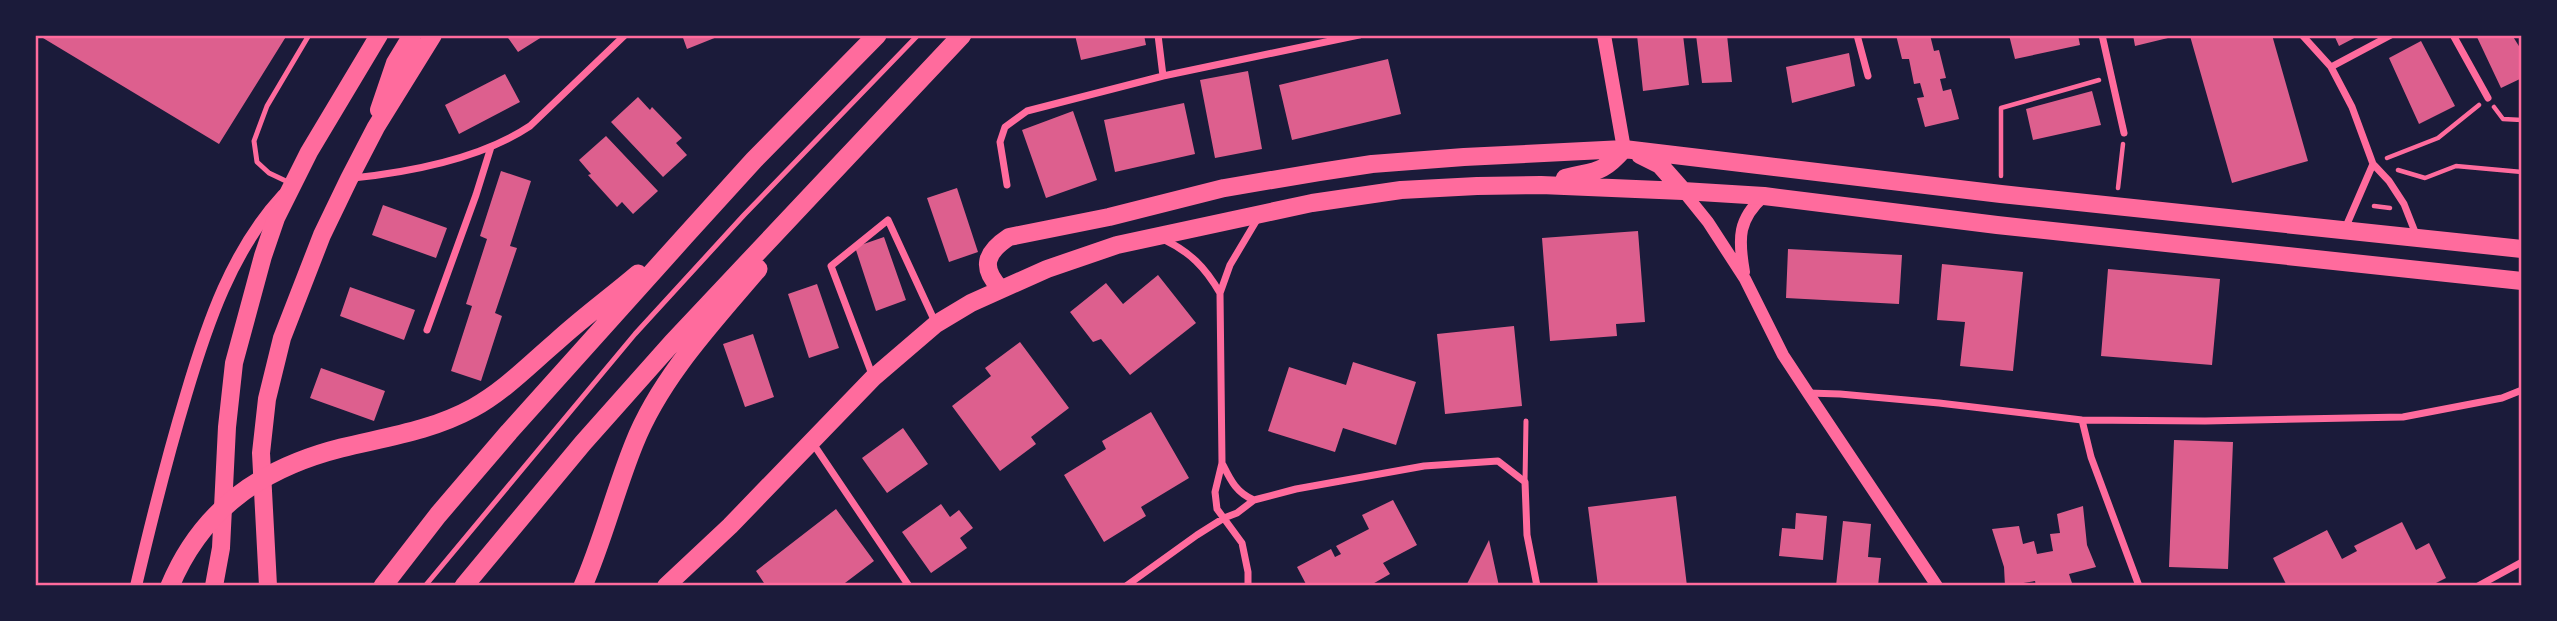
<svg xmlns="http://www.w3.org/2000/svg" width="2557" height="621" font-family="Signika,sans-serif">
	<rect width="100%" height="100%" fill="#1b1b3a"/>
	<path fill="#dd5f8e" d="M38,35H287L219,144Z
		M506,35H545L518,52Z
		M682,35H722L687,49Z
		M1075,35H1144L1146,45L1081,60Z
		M1637,35H1683L1689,85L1643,91Z
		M1696,35H1727L1732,82L1702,83Z
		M1896,35H1930L1934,51L1939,50L1946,78L1940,79L1943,91L1951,89L1959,119L1925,127L1917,98L1924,97L1920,83L1914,84L1909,59H1902Z
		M2009,35H2078L2080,45L2015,59Z
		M2133,35H2168V38L2135,46Z
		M2195,35H2272L2308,161L2232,183L2190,36Z
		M2334,35H2360L2339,46Z
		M2476,35H2512L2522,51V78L2501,88Z
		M2421,41L2455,106L2419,124L2389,58Z
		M1849,53L1855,86L1792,103L1786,67Z
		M1388,59L1401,114L1292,140L1279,85Z
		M1248,71L1262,149L1215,158L1200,80Z
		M505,74L520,102L459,134L445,105Z
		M2092,91L2101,125L2033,140L2026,109Z
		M638,97L650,110L652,107L682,138L676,143L687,155L663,177L611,122Z
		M1184,103L1195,154L1115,172L1104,120Z
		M1073,111L1097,180L1046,198L1022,130Z
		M606,136L658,191L633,214L622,202L617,207L588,175L591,174L579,160Z
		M501,171L531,181L510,246L517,248L495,313L502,316L481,381L451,371L472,306L466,304L487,239L480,236Z
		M957,188L978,252L949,262L927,198Z
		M383,205L447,228L436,258L372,235Z
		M1638,231L1645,322L1616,324L1617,336L1550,341L1542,238Z
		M884,237L906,300L876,311L855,247Z
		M1788,249L1902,255L1899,304L1786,298Z
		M1942,264L2023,272L2013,371L1960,366L1965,322L1937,320Z
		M2108,269L2220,279L2212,365L2101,356Z
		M1158,275L1196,323L1130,375L1101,339L1093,342L1070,312L1106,283L1123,304Z
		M817,284L839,348L809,358L788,294Z
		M350,287L415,310L404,340L340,316Z
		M1514,326L1522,406L1445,414L1437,334Z
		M753,334L774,397L745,407L723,344Z
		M1020,342L1069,408L1031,437L1036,444L1000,471L952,406L991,376L985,368Z
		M1353,362L1416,382L1396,445L1343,428L1335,452L1268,431L1289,367L1346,385Z
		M321,368L385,391L374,421L310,398Z
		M1151,412L1189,478L1141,507L1146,516L1104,542L1064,475L1106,449L1102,441Z
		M903,428L928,464L887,493L862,458Z
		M2174,440L2233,442L2228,569L2169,567Z
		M1676,496L1687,586H1598L1588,507Z
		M1393,500L1417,545L1383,563L1390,574L1369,586H1307L1297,567L1331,549L1335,557L1341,554L1336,546L1369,529L1362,515Z
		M941,504L950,517L959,510L973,528L960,538L967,548L931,573L902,532Z
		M2083,506L2087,545L2096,567L2069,574L2073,586H2036L2035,581L2005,586L2004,567L1992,529L2019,526L2023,544L2034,541L2037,554L2053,551L2050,534L2060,533L2057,514Z
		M836,509L874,561L841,586H766L756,571Z
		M1796,513L1827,516L1823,560L1779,556L1782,528L1795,529Z
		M1843,521L1871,524L1868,557L1881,558L1878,586H1836Z
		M2402,522L2416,550L2429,543L2446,578L2430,586H2287L2273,558L2327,530L2342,559L2357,551L2354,546Z
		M1489,540L1499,586H1466Z"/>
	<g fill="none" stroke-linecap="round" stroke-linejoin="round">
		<path stroke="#ff6b9d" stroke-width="4.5" d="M2494,107L2503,119L2522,120
			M2387,158L2438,138L2479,105
			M2398,170L2425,178L2456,166L2522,172
			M2001,176V108L2099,80
			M2118,188L2123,144
			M2374,206L2390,208"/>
		<path stroke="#ff6b9d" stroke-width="5" d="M288,182L269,173L257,162L254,141L267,106L309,35
			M1525,482L1526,421
			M425,586L635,334L744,215L918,35"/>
		<path stroke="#ff6b9d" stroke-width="7" d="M1158,35L1163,76
			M1857,35L1868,76
			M2102,35L2124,133
			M2302,35L2331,67L2352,107L2373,164L2389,181L2404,204L2417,237
			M2453,35L2488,98
			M2331,67L2391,35
			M353,178C410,172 482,158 530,126L625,35
			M1007,185L1000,142L1005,127L1027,111L1163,76L1359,35
			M2344,231L2373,164
			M1163,239C1190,252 1205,267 1220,293
			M427,330L476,195L491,147
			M873,377L831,266L888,220L936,324
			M1808,393L1840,394L1939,403L2082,420L2205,421L2403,417L2502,398L2522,390
			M2082,420L2091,457L2139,586
			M812,442L909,586
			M1222,463C1230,479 1236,493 1254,500
			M1126,586L1197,535L1224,518L1237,513L1254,500L1296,489L1424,466L1498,461L1525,482L1527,535L1537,586
			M1248,586V572L1242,543L1217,509L1215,492L1222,463L1220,293L1230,265L1258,218
			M2478,586L2522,562"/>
		<path stroke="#ff6b9d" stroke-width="12" d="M1683,191L1708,222L1745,279L1783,355L1808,393L1937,586
			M1744,272C1738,238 1738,219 1764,196
			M136,586C151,522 167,458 186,395C207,324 232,250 283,195"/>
		<path stroke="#ff6b9d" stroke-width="14" d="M1604,35L1624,149"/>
		<path stroke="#ff6b9d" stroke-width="18" d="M379,110L395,63L412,35
			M1640,155L1660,165L1683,191
			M1565,178C1596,170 1601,175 1624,149
			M1000,288C980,267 986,252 1009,237L1109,217L1224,188L1319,172L1372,164L1464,157L1624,149L2001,194L2522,249
			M214,586L221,548L227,427L234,363L263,256L276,218L309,152L379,35
			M268,586L261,453L267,399L282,338L322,235L349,179L376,127L433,35
			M666,586L730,526L873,378L936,324L971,303L1047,269L1117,245L1312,203L1401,190L1477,186L1541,185L1683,191L1764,196L1997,225L2522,281"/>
		<path stroke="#ff6b9d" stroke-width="19" d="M170,586C202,509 262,468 341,448C386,437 431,431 473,408C504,391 529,365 556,342C582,318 611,297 638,274
			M383,586L438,515L509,432L685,236L754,160L877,35
			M464,586L583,443L672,343L962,35
			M583,586C603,540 615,491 634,444C660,378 713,322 758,269"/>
	</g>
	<rect width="2557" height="621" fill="none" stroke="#1b1b3a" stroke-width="74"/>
	<rect x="37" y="37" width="2483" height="547" fill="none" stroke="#ff6b9d" stroke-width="2.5"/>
</svg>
